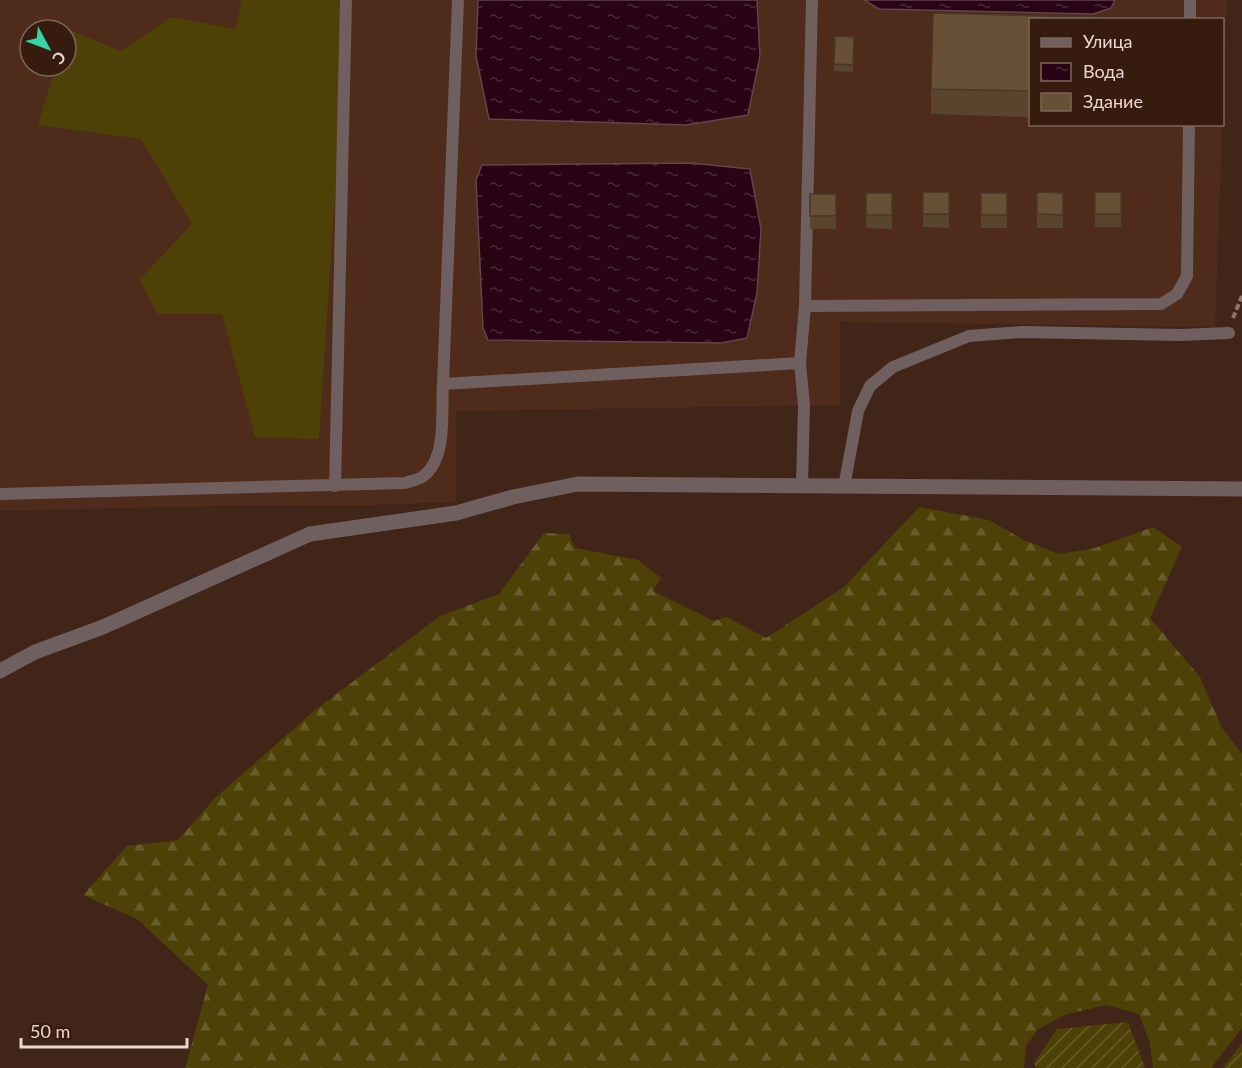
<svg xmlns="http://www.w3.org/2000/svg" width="1242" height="1068" font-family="Lato,sans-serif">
	<defs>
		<pattern id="forest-firs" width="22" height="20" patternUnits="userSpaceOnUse" patternTransform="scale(1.5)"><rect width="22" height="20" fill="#4e4107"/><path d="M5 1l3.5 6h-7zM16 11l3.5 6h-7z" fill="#685c2a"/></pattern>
		<pattern id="garden-furrows" width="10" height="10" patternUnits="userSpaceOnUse" patternTransform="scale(1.5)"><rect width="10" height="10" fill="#4e4107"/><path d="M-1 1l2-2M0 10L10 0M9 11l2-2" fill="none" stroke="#685c2a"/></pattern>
		<pattern id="water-ripples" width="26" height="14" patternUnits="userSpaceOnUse" patternTransform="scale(1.5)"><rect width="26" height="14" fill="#2a0415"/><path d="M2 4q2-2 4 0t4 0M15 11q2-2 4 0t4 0" fill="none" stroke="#492836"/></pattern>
	</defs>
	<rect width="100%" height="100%" fill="#412518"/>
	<path fill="#4e2b1a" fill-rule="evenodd" d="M0,0H1227L1215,327L840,322V405L456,411V502L346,506L259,505L0,511ZM1030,20H1222V124H1030ZM30,30H66V66H30Z"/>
	<path fill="#4e4107" d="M242,0H348L319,439L255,437L222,314H158L139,280L192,224L141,139L38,125L56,66H66L67,29L121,51L171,17L235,29Z"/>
	<path fill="url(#forest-firs)" d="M919,507L989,520L1022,539L1059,554L1095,548L1153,527L1182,547L1150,618L1200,677L1222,728L1242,754V1028L1211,1068H1153L1150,1043L1139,1014L1106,1005L1067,1014L1038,1029L1026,1046L1024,1068H185L208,985L137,919L83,895L127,846L178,840L215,798L314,711L440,616L499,594L544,533L569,534L575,548L638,560L661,578L653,591L714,621L727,617L766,638L844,587Z"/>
	<path fill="url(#garden-furrows)" d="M1128,1022L1145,1068H1036L1034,1063L1057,1029Z
		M1242,1043V1068H1223Z"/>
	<path fill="url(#water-ripples)" stroke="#64434d" stroke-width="1.5" d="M478,0H757L760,56L748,115L686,125L489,119L476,56Z
		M864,0H1115L1111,8L1093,14L879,9Z
		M691,163L750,169L761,229L757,293L747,338L721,343L488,340L483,328L476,180L482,165Z"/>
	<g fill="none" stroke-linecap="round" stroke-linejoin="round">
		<path stroke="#8e766b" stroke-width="4" stroke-dasharray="6 3" stroke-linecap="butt" d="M1233,318L1242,296"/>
		<path stroke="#705f5f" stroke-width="12" d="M458,0L443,384L800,363L805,306L812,0
			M1190,20V0
			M805,306L1161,304L1177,294L1187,276L1189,124
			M800,363L804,406L802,486
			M335,486L346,0
			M844,487L858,411L870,386L893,367L969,336L1022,332L1180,335L1229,333
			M0,494L405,483C410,481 418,480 422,477C448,460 441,410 443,384"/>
		<path stroke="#705f5f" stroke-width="15" d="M0,671L35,652L103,627L310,534L456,513L513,497L578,484L1242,489"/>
	</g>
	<path fill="#59452e" d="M1030,20V117L931,114V89Z
		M835,36L854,37L853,72L834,71Z
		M923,192H949V228L923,227Z
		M1037,192L1063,193V228H1037Z
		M1095,192H1121V227H1095Z
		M866,193H892V229L866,228Z
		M981,193H1007V228H981Z
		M810,194H836V229H810Z"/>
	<path fill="#675036" stroke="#483826" stroke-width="1.5" d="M933,13L1159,19V20H1030V91L931,89Z
		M835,36L854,37L853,65L834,64Z
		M923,192H949V214H923Z
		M1037,192L1063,193V215L1037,214Z
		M1095,192H1121V214H1095Z
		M866,193H892V215H866Z
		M981,193H1007V215H981Z
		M810,194H836V216H810Z"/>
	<rect x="1029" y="18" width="195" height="108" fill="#361b0e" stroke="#7e665b" stroke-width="1.5"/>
	<rect x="1041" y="38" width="30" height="9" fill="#705f5f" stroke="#7e665b" stroke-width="1.5"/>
	<text x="1083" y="48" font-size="18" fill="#ebd7cf">Улица</text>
	<rect x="1041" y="63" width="30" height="18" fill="url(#water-ripples)" stroke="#7e665b" stroke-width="1.5"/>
	<text x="1083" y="78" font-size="18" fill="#ebd7cf">Вода</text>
	<rect x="1041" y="93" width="30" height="18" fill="#675036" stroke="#7e665b" stroke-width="1.5"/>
	<text x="1083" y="108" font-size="18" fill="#ebd7cf">Здание</text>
	<g transform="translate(48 48) rotate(131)"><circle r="28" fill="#361b0e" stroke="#7e665b" stroke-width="1.5"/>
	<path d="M0-4.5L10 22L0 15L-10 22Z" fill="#39d4a5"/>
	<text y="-9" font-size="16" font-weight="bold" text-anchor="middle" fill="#ebd7cf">С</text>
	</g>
	<path d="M21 1038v9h166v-9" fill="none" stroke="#ebd7cf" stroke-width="3"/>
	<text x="30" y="1038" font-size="18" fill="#ebd7cf" stroke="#361b0e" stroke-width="4.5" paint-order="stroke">50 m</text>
</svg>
